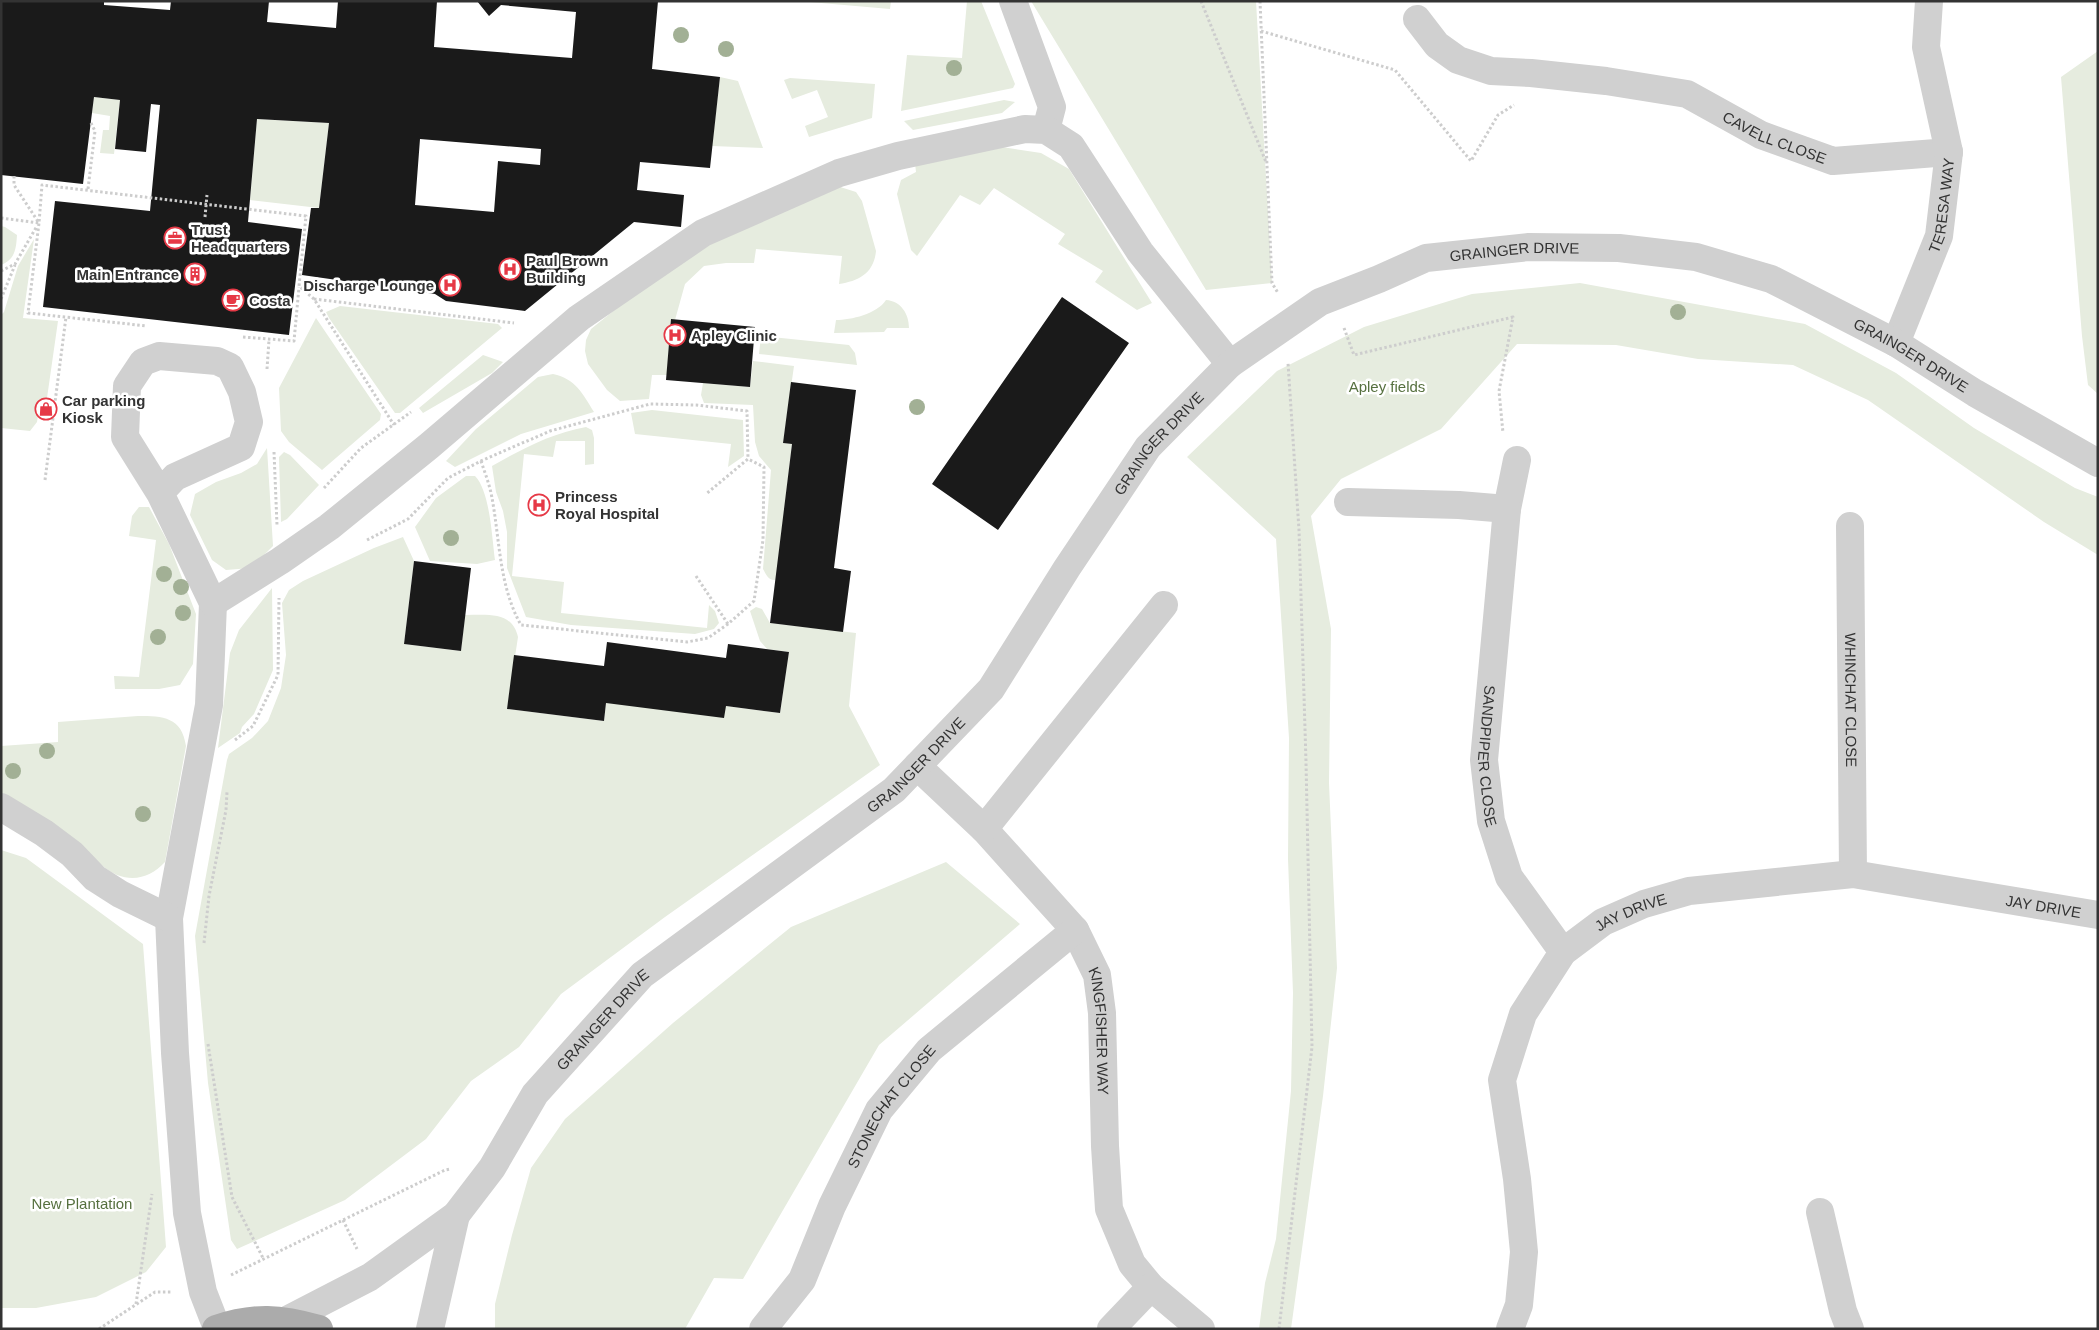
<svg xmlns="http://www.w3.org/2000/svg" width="2099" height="1330" font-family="Arial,sans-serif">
	<rect width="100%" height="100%" fill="#fff"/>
	<path fill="#e6ecdf" d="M798,1H891L890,9Z
		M967,1H981L1015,84L1013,88L901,111L907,55L962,58Z
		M1031,1H1256L1272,283L1206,290Z
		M2098,51V394L2088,385L2082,336L2061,77Z
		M720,77L738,81L763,148L712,146Z
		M790,78L875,84L872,118L809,137L805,126L828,117L817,90L792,99L784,80Z
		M94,97L120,100L114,154L100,153L103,130H109L110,116L92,113Z
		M1004,100L1015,102L1002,113L913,130L904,121Z
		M257,119L329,123L319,208L250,200Z
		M1002,147L1041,153L1069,169L1152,303L1137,310L1095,282L1103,271L1058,244L1065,234L994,188L980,205L960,195L917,256L911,250L897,194L901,180L916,172L915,163Z
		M834,185L856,192L862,201L876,251C874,273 859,281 839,284L842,256L756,249L754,263H726L704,266L685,284L675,320H671L667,375H652L649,399L620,401L607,390L588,364L585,351L586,340L591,329L638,291L704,244Z
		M1,226L5,227L17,235C16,250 15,259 1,265Z
		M34,239L23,318L58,321L47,398L40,402L37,422L30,431L1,428V315L4,312L18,266Z
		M1580,283L1805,324L1896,373L1974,428L2075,488L2098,497V555L2044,522L1868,400L1793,365L1698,359L1616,345L1517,344L1441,429L1341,479L1311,516L1331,629L1329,783L1337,968L1323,1096L1291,1329H1259L1265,1283L1276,1239L1291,1091L1293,993L1288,859L1289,738L1276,539L1187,457L1277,371L1364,327L1472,294Z
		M886,300C901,301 909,314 909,328H887L884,332L834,333L836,320C851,320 877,314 886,300Z
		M340,306L498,324L502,328L400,413H395L329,318L326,312Z
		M316,318L381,414L380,420L322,470L289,442L281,431L279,388Z
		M761,336L849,345L855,353L857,365L759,354Z
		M483,355L503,362L492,373L423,413L419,408Z
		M753,361L794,366L783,443L792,444L776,580C768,581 766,574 763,569L771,470L759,456L755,442L753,405L704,403L701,395L703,383L750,387Z
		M553,374C576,379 582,393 594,412L521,434L455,467L446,461L476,429L538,377Z
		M652,410L743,420L744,456L728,467L731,444L635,434L631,413Z
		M586,427L592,430L594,438V464L585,465V441H556L553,457L524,454L512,576L564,582L561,613L707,628L709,605L715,611L719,623L714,629L695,634L571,625L526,617L507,568V532L503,511L496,492L492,466C522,449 552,433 586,427Z
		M267,448L273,546L251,568L226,570L212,560L190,515L195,494L216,482L241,473L257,464Z
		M284,452L290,455L319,485L287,519L281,522L279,457Z
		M466,476H475C490,491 492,538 495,560L477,564L430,561L415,527L436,498Z
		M139,507H149L169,544L196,614L193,664L180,685L159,689H115L114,676L139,677L156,540L129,536L132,516Z
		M403,537L414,561L404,644L461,651L465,615C488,615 512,611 518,637L507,709L604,721L606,703L726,706L780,713L789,652L767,649L760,641L750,611L756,607L762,609L770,623L856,633L849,706L880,765L665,917L561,994L519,1047L471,1081L426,1139L345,1200L237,1249L231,1240L208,1083L195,936L227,760L229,754L252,738L268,721L281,688L286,655L282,603L289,590L303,581L374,548Z
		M272,588L273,670L254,714L242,727L240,733L218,748L230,653L239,630Z
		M138,716C163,716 182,717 186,746L165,862C152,876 136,882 117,875C101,868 88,851 75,841C52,823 28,806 1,793V746L58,742V722Z
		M1,850L26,858L143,944L166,1247L146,1272L96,1297L36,1308H1Z
		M946,862L1020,924L879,1045L743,1279L714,1278L685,1329H495V1304L512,1235L531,1168L565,1119L673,1023L791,927Z"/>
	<path fill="#1a1a1a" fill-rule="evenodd" d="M1,1H104V5L170,10L171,1H269L267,22L336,28L338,1H437L434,47L572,58L576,12L501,5L489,16L477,1H658L652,69L720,77L710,168L640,162L637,190L684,195L681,227L634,222L525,311L446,301L435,294L302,275L311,208H319L329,123L257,119L248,222L302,229L289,335L43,307L55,201L150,211L160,105L151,104L146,152L115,149L120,100L94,97L83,184L1,175ZM420,139L541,149L540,165L498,161L494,212L415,205Z
		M1062,297L1129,343L998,530L932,484Z
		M671,319L755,327L750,387L666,380Z
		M791,382L856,390L834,568L851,571L843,632L770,623L792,444L783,443Z
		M414,561L471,568L461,651L404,644Z
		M607,642L726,658L728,644L789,652L780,713L726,706L724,718L606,703L604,721L507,709L514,655L604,666Z"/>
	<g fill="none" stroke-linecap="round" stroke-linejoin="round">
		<path stroke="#cdcdcd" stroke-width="3" stroke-dasharray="2.5 2.5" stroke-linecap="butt" d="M1201,1L1266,162
			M1260,1L1272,283L1278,293
			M1261,31L1395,70L1471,161L1498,115L1514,105
			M14,176V185L39,223L28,313L147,326
			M88,189L95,131L91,123
			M205,217L207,195
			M1,218L39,223L42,185L306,216L299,286L314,299L394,425
			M1,271L15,264L37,226
			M1,299L15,265
			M314,299L514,323
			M1344,328L1354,355L1513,317L1499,391L1503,433
			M243,337L294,341L299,287
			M267,369L269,340
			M274,452L277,525
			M481,461C485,473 490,486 492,498C500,541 499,586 521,625L687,642L708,638L728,624L754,601L763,540L764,467L748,459
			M45,480L66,317
			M324,488L361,448L411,412
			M367,540L408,519L448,478L481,461L550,431L650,404L696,405L747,411L748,459L706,494
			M696,576L728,624
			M235,740L253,726L278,675L279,598
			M204,943L209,896L226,810L227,792
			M208,1044L232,1197L263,1258
			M343,1220L357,1249
			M231,1275L445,1170L450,1169
			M136,1304L152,1194
			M99,1329L155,1292H172
			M1279,1329L1312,1047L1306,762L1299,530L1288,363"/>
		<g stroke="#d0d0d0" stroke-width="28">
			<path d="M1013,1L1052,107L1046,130"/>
			<path id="s1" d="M1417,19L1437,45L1458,60L1491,71L1531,73L1606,81L1687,94L1761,135L1833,161L1949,152"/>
			<path id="s2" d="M1896,343L1939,236L1949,152L1926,47L1929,1"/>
			<path id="s3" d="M1517,460L1507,509L1484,760L1491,821L1509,877L1563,952"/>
			<path d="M160,493L175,477L241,447L249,422L242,392L230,367L217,361L159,356L143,362L127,386L125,437L160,493L213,603L209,705L169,918L175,1053L187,1213L203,1292L217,1328"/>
			<path d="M1348,502L1459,505L1507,509"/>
			<path id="s4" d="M1850,526L1853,874"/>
			<path d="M213,603L280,561L329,527L429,446L579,318L703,233L839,173L898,156L1025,129L1046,130L1071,146L1140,252L1230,364"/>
			<path id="s5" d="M917,766L984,829L1075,930L1097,975L1102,1013L1105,1146L1109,1209L1132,1264L1151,1287L1201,1329"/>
			<path d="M1,807L44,833L72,854L95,878L120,894L169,918"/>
			<path d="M984,829L1164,605"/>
			<path d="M1820,1212L1843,1311L1850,1329"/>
			<path id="s6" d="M287,1320L370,1277L456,1215L492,1168L535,1094L642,975L894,790L991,689L1067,568L1148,447L1230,364L1320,302L1379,279L1426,258L1529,247L1619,248L1696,257L1771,279L1896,343L1975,393L2098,463"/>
			<path d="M430,1329L456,1215"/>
			<path id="s7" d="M763,1329L802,1280L832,1206L879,1110L929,1050L1075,930"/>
			<path d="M1111,1329L1151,1287"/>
			<path id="s8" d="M1510,1329L1519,1305L1524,1252L1517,1179L1502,1080L1523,1014L1563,952L1603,922L1644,904L1689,891L1853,874L2098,915"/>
		</g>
		<path stroke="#ababab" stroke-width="28" d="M216,1329C255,1316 280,1318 319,1329"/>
	</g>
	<g fill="#a2b095">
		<circle cx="681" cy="35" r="8"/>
		<circle cx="726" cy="49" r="8"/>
		<circle cx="954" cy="68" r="8"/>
		<circle cx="1678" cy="312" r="8"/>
		<circle cx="917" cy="407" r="8"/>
		<circle cx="451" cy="538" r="8"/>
		<circle cx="164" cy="574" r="8"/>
		<circle cx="181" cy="587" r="8"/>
		<circle cx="183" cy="613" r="8"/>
		<circle cx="158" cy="637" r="8"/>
		<circle cx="47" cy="751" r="8"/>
		<circle cx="13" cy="771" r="8"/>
		<circle cx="143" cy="814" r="8"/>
	</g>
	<defs>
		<g id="office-ring" transform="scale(1.125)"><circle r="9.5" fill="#fff" stroke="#e63946" stroke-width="1.5"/><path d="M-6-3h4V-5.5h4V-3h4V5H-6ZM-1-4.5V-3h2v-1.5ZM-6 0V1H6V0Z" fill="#e63946"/></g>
		<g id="hospital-ring" transform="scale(1.125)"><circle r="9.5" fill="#fff" stroke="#e63946" stroke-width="1.5"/><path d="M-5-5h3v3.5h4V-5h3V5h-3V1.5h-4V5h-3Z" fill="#e63946"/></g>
		<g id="building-ring" transform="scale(1.125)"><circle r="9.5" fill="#fff" stroke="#e63946" stroke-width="1.5"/><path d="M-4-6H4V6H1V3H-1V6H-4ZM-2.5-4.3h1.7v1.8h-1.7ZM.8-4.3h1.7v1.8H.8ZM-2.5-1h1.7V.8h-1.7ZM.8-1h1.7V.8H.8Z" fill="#e63946"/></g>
		<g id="cafe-ring" transform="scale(1.125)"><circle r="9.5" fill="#fff" stroke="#e63946" stroke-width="1.5"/><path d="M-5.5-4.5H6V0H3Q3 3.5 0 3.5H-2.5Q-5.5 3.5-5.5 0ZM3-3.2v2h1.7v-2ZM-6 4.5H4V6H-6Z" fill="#e63946"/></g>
		<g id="shop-ring" transform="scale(1.125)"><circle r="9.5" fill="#fff" stroke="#e63946" stroke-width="1.5"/><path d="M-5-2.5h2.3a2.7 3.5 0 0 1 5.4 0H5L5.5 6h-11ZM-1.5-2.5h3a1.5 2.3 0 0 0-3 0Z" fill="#e63946"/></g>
	</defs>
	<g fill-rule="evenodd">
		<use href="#office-ring" x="175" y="238"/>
		<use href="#hospital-ring" x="510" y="269"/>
		<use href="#building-ring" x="195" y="274"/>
		<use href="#hospital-ring" x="450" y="285"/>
		<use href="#cafe-ring" x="233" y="300"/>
		<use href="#hospital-ring" x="675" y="335"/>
		<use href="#shop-ring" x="46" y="409"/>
		<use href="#hospital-ring" x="539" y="505"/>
	</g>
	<g text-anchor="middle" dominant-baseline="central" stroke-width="5" stroke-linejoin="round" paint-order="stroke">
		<g font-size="15" fill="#333" stroke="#fff">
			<text stroke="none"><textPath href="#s1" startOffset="389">CAVELL CLOSE</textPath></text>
			<text stroke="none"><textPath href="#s2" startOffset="146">TERESA WAY</textPath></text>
			<text stroke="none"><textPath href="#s6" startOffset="1675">GRAINGER DRIVE</textPath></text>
			<text stroke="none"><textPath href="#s6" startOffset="2095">GRAINGER DRIVE</textPath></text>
			<text stroke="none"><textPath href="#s6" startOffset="1255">GRAINGER DRIVE</textPath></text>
			<text stroke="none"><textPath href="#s4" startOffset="174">WHINCHAT CLOSE</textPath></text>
			<text stroke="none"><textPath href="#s3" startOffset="298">SANDPIPER CLOSE</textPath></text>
			<text stroke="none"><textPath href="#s6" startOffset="850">GRAINGER DRIVE</textPath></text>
			<text stroke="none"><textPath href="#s8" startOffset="895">JAY DRIVE</textPath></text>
			<text stroke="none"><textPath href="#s8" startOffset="475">JAY DRIVE</textPath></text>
			<text stroke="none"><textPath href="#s6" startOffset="445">GRAINGER DRIVE</textPath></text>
			<text stroke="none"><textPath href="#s5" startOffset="334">KINGFISHER WAY</textPath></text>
			<text stroke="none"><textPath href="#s7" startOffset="259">STONECHAT CLOSE</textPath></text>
		</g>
		<g font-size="15" font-weight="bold" fill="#333" stroke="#fff" text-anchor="start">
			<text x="191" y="229">Trust<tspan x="191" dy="17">Headquarters</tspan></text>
			<text x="526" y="260">Paul Brown<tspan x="526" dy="17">Building</tspan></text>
			<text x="179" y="274" text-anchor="end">Main Entrance</text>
			<text x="434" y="285" text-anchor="end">Discharge Lounge</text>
			<text x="249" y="300">Costa</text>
			<text x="691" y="335">Apley Clinic</text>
			<text x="62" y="400">Car parking<tspan x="62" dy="17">Kiosk</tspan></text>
			<text x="555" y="496">Princess<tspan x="555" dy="17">Royal Hospital</tspan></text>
		</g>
		<g font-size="15" fill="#56703f" stroke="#fff">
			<text x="1387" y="386">Apley fields</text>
			<text x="82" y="1203">New Plantation</text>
		</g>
	</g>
	<rect width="2099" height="1330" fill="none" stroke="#333333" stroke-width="5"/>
</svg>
